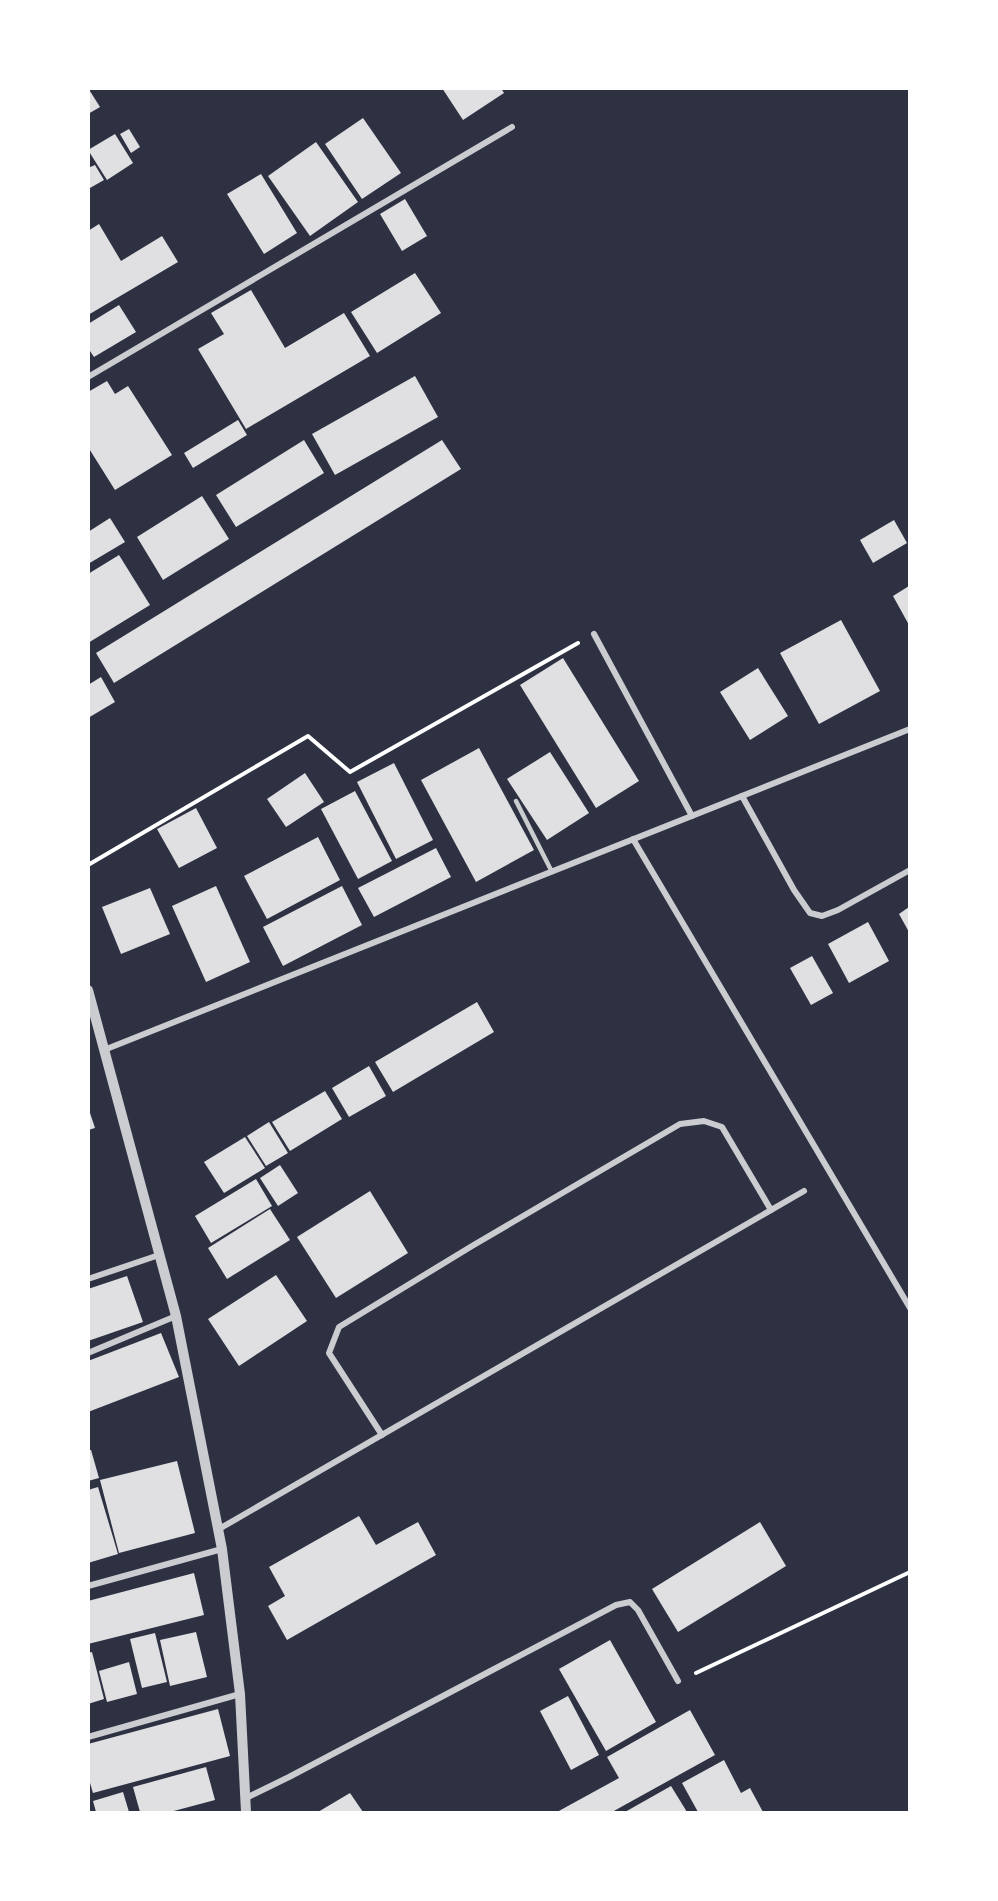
<svg xmlns="http://www.w3.org/2000/svg" width="998" height="1901" viewBox="0 0 998 1901" font-family="'Nunito Sans',sans-serif">
<style>
.building{fill:#e0e0e3}
.lines{fill:none;stroke-linecap:round;stroke-linejoin:round}
.path{stroke:#fff;stroke-width:4}
.service{stroke:#caccd0;stroke-width:4.5}
.minor{stroke:#caccd0;stroke-width:6}
.tertiary{stroke:#caccd0;stroke-width:10}
</style>
<rect width="100%" height="100%" fill="#2d3142"/>
<g class="building">
<path d="M88,88L100,107L88,114Z"/>
<path d="M442,88H501L504,93L463,120Z"/>
<path d="M363,118L401,173L362,199L325,144Z"/>
<path d="M129,129L140,147L131,153L120,134Z"/>
<path d="M115,134L133,163L107,180L88,150Z"/>
<path d="M316,142L358,202L310,236L268,176Z"/>
<path d="M95,165L104,180L90,188L88,168Z"/>
<path d="M261,174L297,233L264,254L227,194Z"/>
<path d="M405,199L427,236L402,251L380,214Z"/>
<path d="M99,224L121,261L162,236L178,262L88,315V231Z"/>
<path d="M415,273L441,313L377,353L351,312Z"/>
<path d="M251,290L285,348L344,313L370,356L246,429L198,349L224,334L211,313Z"/>
<path d="M119,305L136,332L94,357L88,348V324Z"/>
<path d="M415,376L438,417L335,475L312,434Z"/>
<path d="M107,381L115,394L128,386L172,455L115,490L88,447V392Z"/>
<path d="M238,420L247,435L193,468L184,453Z"/>
<path d="M304,440L324,473L236,527L216,495Z"/>
<path d="M442,440L461,469L114,683L96,653Z"/>
<path d="M202,496L229,539L163,580L137,537Z"/>
<path d="M110,518L125,542L88,564V532Z"/>
<path d="M894,520L907,543L873,563L860,540Z"/>
<path d="M119,555L150,605L88,643V574Z"/>
<path d="M909,586V625L893,596Z"/>
<path d="M841,620L880,691L819,724L780,653Z"/>
<path d="M563,658L639,781L596,808L520,685Z"/>
<path d="M758,668L788,716L750,740L720,692Z"/>
<path d="M101,677L115,702L88,718V685Z"/>
<path d="M479,748L534,850L476,882L421,780Z"/>
<path d="M550,752L589,813L547,840L507,779Z"/>
<path d="M394,763L433,840L396,859L357,782Z"/>
<path d="M305,773L324,802L286,827L267,799Z"/>
<path d="M355,791L392,861L358,879L321,809Z"/>
<path d="M196,808L217,848L179,868L157,829Z"/>
<path d="M318,837L340,880L267,919L244,876Z"/>
<path d="M436,848L451,877L374,917L358,888Z"/>
<path d="M216,886L250,962L206,982L172,906Z"/>
<path d="M342,886L362,925L283,966L263,927Z"/>
<path d="M150,888L170,934L121,954L102,907Z"/>
<path d="M909,907V932L899,914Z"/>
<path d="M868,922L889,961L849,983L828,944Z"/>
<path d="M812,956L833,993L811,1005L790,968Z"/>
<path d="M477,1002L494,1032L393,1092L375,1062Z"/>
<path d="M369,1066L386,1096L349,1117L332,1088Z"/>
<path d="M325,1091L342,1119L290,1151L272,1122Z"/>
<path d="M88,1107L95,1128L88,1130Z"/>
<path d="M269,1122L288,1153L266,1166L247,1136Z"/>
<path d="M245,1137L265,1168L224,1193L204,1162Z"/>
<path d="M280,1165L298,1193L278,1206L260,1178Z"/>
<path d="M256,1179L272,1206L211,1243L195,1216Z"/>
<path d="M370,1191L408,1253L336,1298L297,1237Z"/>
<path d="M270,1209L290,1240L227,1279L208,1248Z"/>
<path d="M276,1275L307,1321L239,1366L208,1319Z"/>
<path d="M127,1276L143,1322L88,1341V1289Z"/>
<path d="M161,1333L179,1377L88,1412V1361Z"/>
<path d="M88,1450H91L99,1478L88,1481Z"/>
<path d="M177,1461L195,1533L119,1553L100,1480Z"/>
<path d="M98,1487L118,1554L88,1563V1490Z"/>
<path d="M359,1516L376,1545L418,1522L436,1555L287,1640L268,1606L285,1596L269,1567Z"/>
<path d="M760,1522L786,1566L678,1632L652,1589Z"/>
<path d="M194,1573L204,1615L88,1644V1601Z"/>
<path d="M196,1632L207,1677L170,1686L160,1640Z"/>
<path d="M155,1633L167,1682L142,1688L130,1639Z"/>
<path d="M610,1640L656,1722L606,1751L559,1669Z"/>
<path d="M92,1652L104,1699L88,1704V1653Z"/>
<path d="M129,1662L137,1694L107,1702L99,1671Z"/>
<path d="M568,1696L599,1755L571,1770L540,1711Z"/>
<path d="M218,1709L230,1756L93,1793L88,1776V1744Z"/>
<path d="M690,1710L715,1755L612,1812H557L619,1778L607,1757Z"/>
<path d="M724,1760L741,1793L750,1788L763,1812H726L725,1811L698,1812L682,1783Z"/>
<path d="M206,1767L215,1800L170,1812H140L133,1787Z"/>
<path d="M671,1786L687,1812H625Z"/>
<path d="M123,1792L129,1812H96L93,1801Z"/>
<path d="M350,1793L363,1812H318Z"/>
</g>
<g class="lines">
<g class="path">
<path d="M88,865L308,736L350,772L578,643"/>
<path d="M696,1673L910,1572"/>
</g>
<path class="service" d="M516,801L552,872"/>
<g class="minor">
<path d="M88,377L512,127"/>
<path d="M594,634L692,816"/>
<path d="M742,796L794,890L810,913L822,916L838,910L910,870"/>
<path d="M633,839L910,1308"/>
<path d="M104,1050L910,729"/>
<path d="M88,1279L159,1255"/>
<path d="M88,1353L176,1316"/>
<path d="M382,1435L329,1353L339,1327L472,1246L680,1124L704,1121L722,1127L771,1210"/>
<path d="M219,1529L804,1191"/>
<path d="M88,1586L222,1549"/>
<path d="M88,1737L240,1694"/>
<path d="M246,1798L289,1777L616,1605L630,1602L638,1610L678,1681"/>
</g>
<path class="tertiary" d="M88,990L176,1316L222,1549L240,1694L246,1812"/>
</g>
<rect width="998" height="1901" fill="none" stroke="#ffffff" stroke-width="180"/>
</svg>
